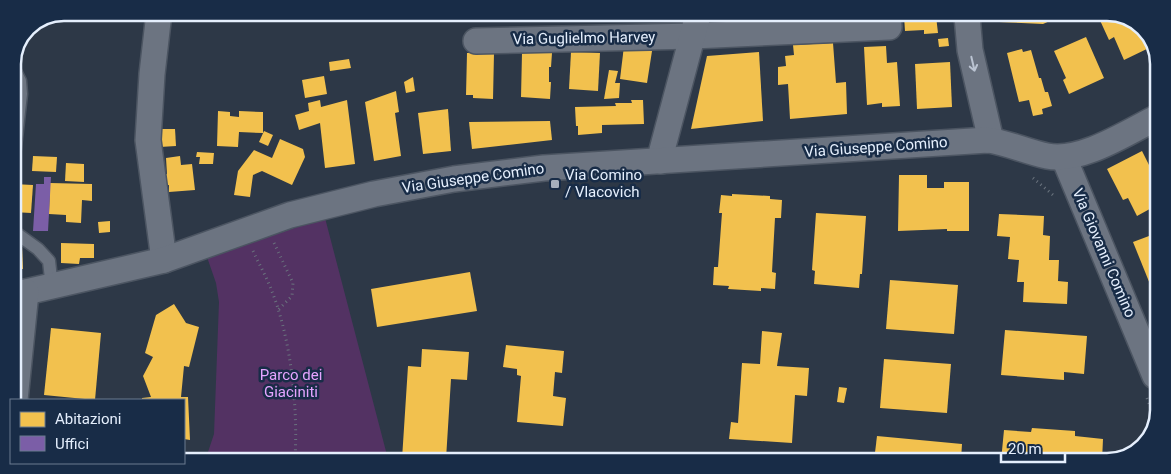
<svg xmlns="http://www.w3.org/2000/svg" width="1171" height="474" viewBox="0 0 1171 474" font-family="Roboto,sans-serif">
<style>
.green{fill:#533263}
.homes{fill:#f2c14e}
.offices{fill:#7b5ea7}
.lines{fill:none;stroke-linecap:round;stroke-linejoin:round}
.lane-casing{stroke:#4c5562;stroke-width:15}
.street-casing{stroke:#4c5562;stroke-width:28}
.path{stroke:#6a737e;stroke-width:3;stroke-dasharray:1 4;stroke-linecap:butt}
.lane{stroke:#6c7481;stroke-width:12}
.street{stroke:#6c7481;stroke-width:25}
.oneway{stroke:#bbc4d2}
.poi-dot{fill:#a5afbd;stroke:#182c47;stroke-width:2}
.labels{text-anchor:middle;dominant-baseline:central;stroke-width:5;stroke-linejoin:round;paint-order:stroke}
.street-label{font-size:15px;fill:#e5effd;stroke:#182c47}
.poi-label{font-size:15px;fill:#e5effd;stroke:#182c47;text-anchor:start}
.park-label{font-size:15px;fill:#e5a4ff;stroke:#182c47}
.rim{fill:none;stroke:#e5effd;stroke-width:2.5}
</style>
<rect width="100%" height="100%" fill="#2d3847"/>
<path class="green" d="M325,218L388,459L206,458L214,434L219,302L216,283L207,257Z"/>
<g class="homes">
<path d="M904,16H936L938,33L924,34V30L905,31Z"/>
<path d="M999,16H1061L1043,24L999,22Z"/>
<path d="M1098,16H1126L1146,32L1153,46L1124,60L1114,37L1109,40Z"/>
<path d="M1086,37L1104,78L1069,94L1063,80L1066,78L1054,51Z"/>
<path d="M948,38L949,46L939,47L938,39Z"/>
<path d="M833,43L836,83L846,82L847,114L790,119L788,84L778,85V67L786,66L785,56L794,55L793,45Z"/>
<path d="M624,46L652,51L647,83L620,79Z"/>
<path d="M886,46L887,63L897,62L900,106L882,107V103L867,105L864,47Z"/>
<path d="M1022,49L1023,52L1031,50L1039,78H1041L1045,92H1048L1052,106L1042,109L1043,114L1033,116L1029,100L1019,102L1007,53Z"/>
<path d="M571,52L600,53L598,91L569,89Z"/>
<path d="M759,52L763,121L691,129L707,56Z"/>
<path d="M467,53H494L493,99L473,98V95H466Z"/>
<path d="M522,53H552L551,67H549V82H551L550,99L521,97Z"/>
<path d="M349,59L351,68L330,71L329,62Z"/>
<path d="M950,62L952,107L917,109L915,64Z"/>
<path d="M609,70L618,71L615,83H620L619,98L604,99Z"/>
<path d="M324,76L327,94L305,98L302,80Z"/>
<path d="M413,77L415,91L406,93L404,82Z"/>
<path d="M396,91L399,112L395,113L401,156L374,161L365,102Z"/>
<path d="M320,100L321,107L347,100L355,164L325,168L320,123L299,130L295,115L309,111L308,103Z"/>
<path d="M631,100H643L644,124L602,125V133L578,135V126H576L575,107L616,106L615,103H632Z"/>
<path d="M448,109L451,151L423,154L418,113Z"/>
<path d="M218,111L230,112V116L239,117V111L263,112V133L239,132L238,147L217,146Z"/>
<path d="M550,121L552,140L472,149L469,122Z"/>
<path d="M159,129H175L176,146L160,147Z"/>
<path d="M264,131L273,135L268,146L259,142Z"/>
<path d="M280,139L303,149L305,157L292,185L262,171L253,175L250,197L234,195L238,171L254,150L272,158Z"/>
<path d="M1142,151L1157,181V205L1137,216L1128,198L1123,200L1107,169Z"/>
<path d="M197,152L214,153L213,164H199L200,157H196Z"/>
<path d="M33,156L57,157L56,172L32,171Z"/>
<path d="M180,156L181,165L192,164L195,190L169,192V185L163,186L162,175L167,174L166,158Z"/>
<path d="M66,163L84,164V182L65,181Z"/>
<path d="M899,175H927V188H944V182H969V231H947V229L898,231Z"/>
<path d="M50,183L92,184V201L82,200L81,223L66,222V215L49,214Z"/>
<path d="M13,184L33,185L31,213L13,212Z"/>
<path d="M732,194L770,196V199L782,200L781,218H775L772,272L776,273L775,289L761,288V291L728,289L729,286L713,285L714,267H718L722,213H719L721,195L732,196Z"/>
<path d="M816,213L866,216L862,274H860L859,288L814,284L815,271L812,270Z"/>
<path d="M999,214L1044,216L1043,235L1050,236L1049,260H1059L1058,281L1068,282L1067,304L1023,302L1024,282H1017L1019,260L1008,259L1010,237L997,236Z"/>
<path d="M110,221V232L99,233L98,222Z"/>
<path d="M1157,233L1156,299L1133,242Z"/>
<path d="M61,243L94,244V258H80L79,264L61,263Z"/>
<path d="M13,247H22L23,269L13,268Z"/>
<path d="M470,272L477,311L377,327L371,289Z"/>
<path d="M890,280L958,285L954,334L886,329Z"/>
<path d="M174,304L186,323L199,327L189,367L184,366L181,397H188L190,440L184,439V400H142V398L151,397L143,376L153,357L145,353L156,315Z"/>
<path d="M51,328L101,333L95,400L44,395Z"/>
<path d="M1005,330L1087,336L1084,374L1064,372V380L1001,375Z"/>
<path d="M762,331L782,333L777,366L809,368L807,396L795,395L792,443L729,439L731,422L738,423L742,363L760,364Z"/>
<path d="M506,345L564,351L562,373L555,372L553,396L566,398L563,426L517,422L521,376L517,375V369L503,367Z"/>
<path d="M422,349L469,352L467,380L451,379L446,459H402L408,366L421,367Z"/>
<path d="M884,359L951,364L947,413L880,408Z"/>
<path d="M839,387L847,388L844,403L837,402Z"/>
<path d="M1032,428L1075,431V436L1103,439L1102,461H1001L1004,430L1031,432Z"/>
<path d="M877,436L962,444L961,461H874Z"/>
</g>
<path class="offices" d="M44,177H51L48,231H33L36,184H44Z"/>
<g class="lines">
<g class="lane-casing">
<g id="lane">
<path d="M13,67L20,81L21,94L13,165"/>
<path d="M13,231L38,249L49,261L52,287"/>
</g>
</g>
<g class="street-casing">
<g id="street">
<path d="M159,13L152,74L148,140L164,260"/>
<path d="M967,16L970,50L989,132L988,140"/>
<path d="M476,41L693,36L889,27L888,15"/>
<path d="M1064,158L1155,376"/>
<path d="M661,161L662,150L698,15"/>
<path d="M13,295L164,260L290,215L374,194L454,179L544,168L988,140C1008,143 1027,152 1047,156C1081,163 1128,132 1158,117"/>
<path d="M15,400L26,292"/>
</g>
</g>
<g class="path">
<path d="M1033,178L1053,195"/>
<path d="M274,243L293,283L292,296L278,310"/>
<path d="M253,251C259,264 266,276 271,289C291,338 298,406 295,459"/>
<path d="M1147,398L1155,418"/>
</g>
<use href="#lane" class="lane"/>
<use href="#street" class="street"/>
</g>
<defs><path id="oneway-shaft" d="M-6 0H5M1.5-3L5.5 0L1.5 3" fill="none" stroke-width="1.6" stroke-linecap="round" stroke-linejoin="round" transform="scale(1.25)"/></defs>
<use class="oneway" href="#oneway-shaft" transform="translate(973 64) rotate(77)"/>
<rect class="poi-dot" x="550" y="179" width="10" height="10" rx="2.5"/>
<g class="labels">
<g class="street-label">
<text transform="translate(584 38) rotate(-1)">Via Guglielmo Harvey</text>
<text transform="translate(876 147) rotate(-4)">Via Giuseppe Comino</text>
<text transform="translate(473 178) rotate(-8)">Via Giuseppe Comino</text>
<text transform="translate(1104 253) rotate(67)">Via Giovanni Comino</text>
</g>
<g class="poi-label">
<text x="565" y="175">Via Comino<tspan x="565" dy="17">/ Vlacovich</tspan></text>
</g>
<g class="park-label">
<text x="291" y="375">Parco dei<tspan x="291" dy="17">Giaciniti</tspan></text>
</g>
</g>
<path d="M0 0H1171V474H0ZM64 21H1107A43 43 0 0 1 1150 64V410A43 43 0 0 1 1107 453H64A43 43 0 0 1 21 410V64A43 43 0 0 1 64 21Z" fill="#182c47" fill-rule="evenodd"/>
<path class="rim" d="M64 21H1107A43 43 0 0 1 1150 64V410A43 43 0 0 1 1107 453H64A43 43 0 0 1 21 410V64A43 43 0 0 1 64 21Z"/>
<rect x="10" y="399" width="175" height="65" fill="#182c47" stroke="#6a7a90"/>
<rect x="20" y="412" width="25" height="15" fill="#f2c14e" stroke="#6a7a90"/>
<text x="55" y="424" font-size="15" fill="#e5effd">Abitazioni</text>
<rect x="20" y="436" width="25" height="15" fill="#7b5ea7" stroke="#6a7a90"/>
<text x="55" y="449" font-size="15" fill="#e5effd">Uffici</text>
<path d="M1001 454v8h64v-8" fill="none" stroke="#e5effd" stroke-width="2.5"/>
<text x="1008" y="454" font-size="15" fill="#e5effd" stroke="#182c47" stroke-width="4" paint-order="stroke">20 m</text>
</svg>
